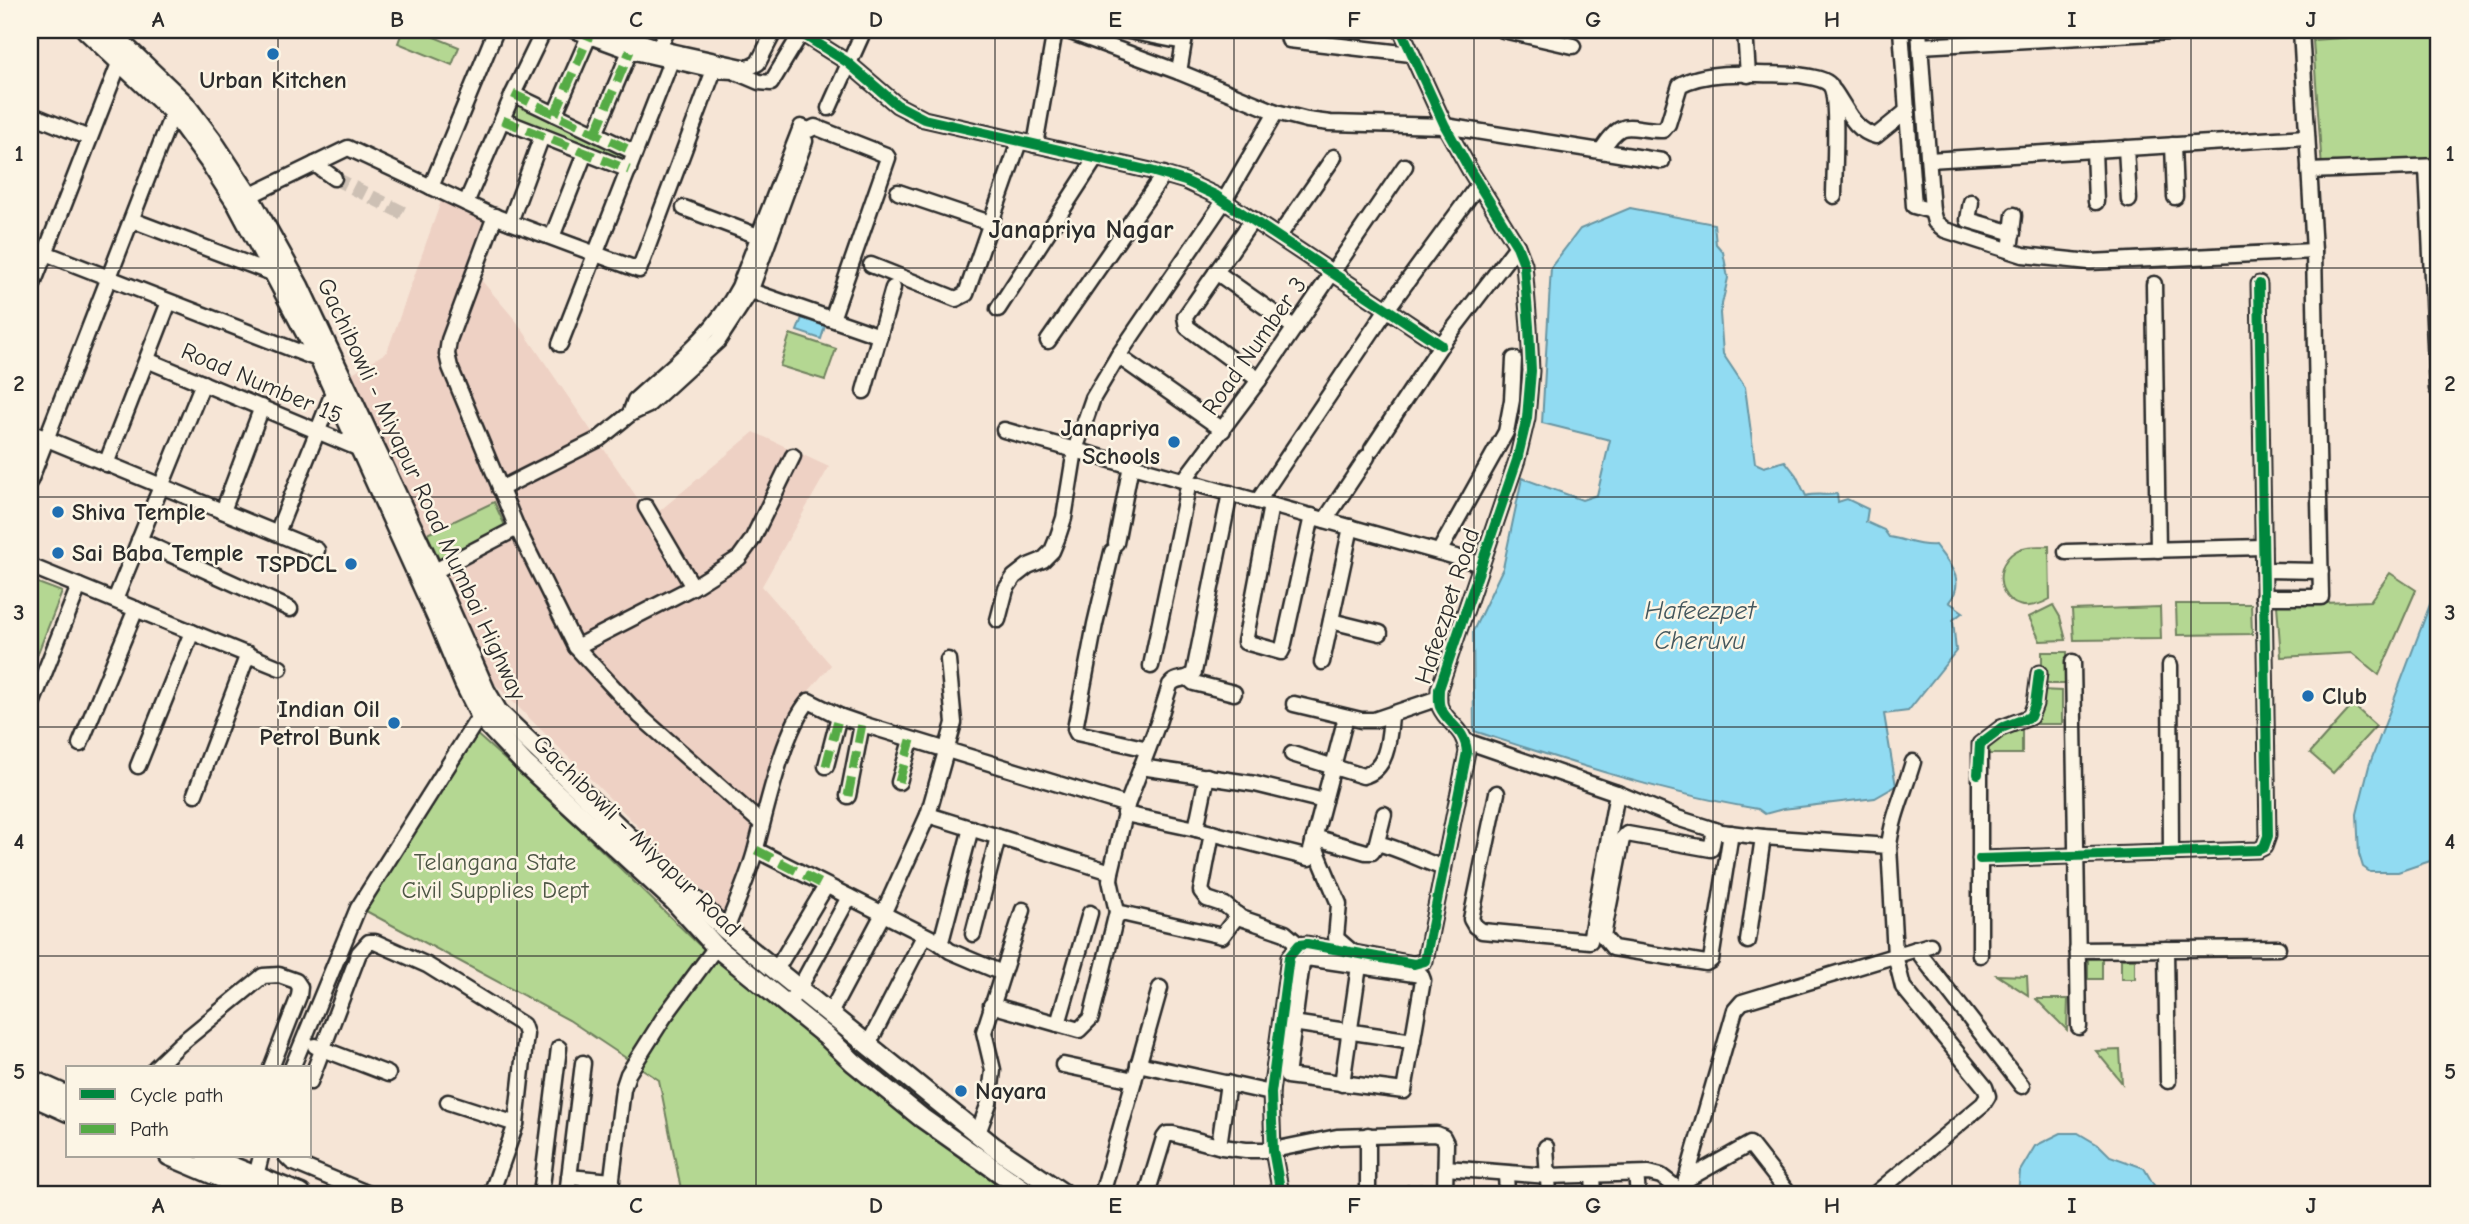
<svg xmlns="http://www.w3.org/2000/svg" width="2469" height="1224" viewBox="0 0 2469 1224" font-family="'Comic Neue',sans-serif">
<style>
.built{fill:#eed1c4}
.green{fill:#b4d792;stroke:#70815e;stroke-width:2}
.water{fill:#91dbf2;stroke:#6895a2;stroke-width:2}
.lines{fill:none;stroke-linecap:round;stroke-linejoin:round}
.minor-tunnel{stroke:#cdc0b4;stroke-width:14;stroke-dasharray:14 7;stroke-linecap:butt}
.minor-casing{stroke:#2b2b2b;stroke-width:19}
.major-casing{stroke:#2b2b2b;stroke-width:23}
.minor{stroke:#fcf5e5;stroke-width:14}
.major{stroke:#fcf5e5;stroke-width:18}
.quiet{stroke:#54ab44;stroke-width:9;stroke-dasharray:18 9;stroke-linecap:butt}
.cycleway-casing{stroke:#fcf5e5;stroke-width:15}
.cycleway{stroke:#00873e;stroke-width:10}
.grid{fill:none;stroke:#2b2b2b;stroke-width:2;stroke-opacity:0.55}
.poi-dot{fill:#1f6fb2;stroke:#fcf5e5;stroke-width:2.5}
.labels{text-anchor:middle;dominant-baseline:central;stroke-width:5;stroke-linejoin:round;paint-order:stroke}
.poi-label{font-size:24px;font-weight:bold;fill:#2b2b2b;stroke:#fcf5e5;text-anchor:start}
.street-label{font-size:24px;fill:#2b2b2b;stroke:#fcf5e5}
.park-label{font-size:24px;fill:#4d5645;stroke:#fcf5e5}
.neighbourhood-label{font-size:26px;font-weight:bold;fill:#2b2b2b;stroke:#fcf5e5}
.water-label{font-size:26px;font-style:italic;fill:#44575d;stroke:#fcf5e5}
.neatline{fill:none;stroke:#2b2b2b;stroke-width:2.5}
.grid-label{font-size:23px;text-anchor:middle;font-weight:bold;fill:#2b2b2b}
</style>
<rect width="100%" height="100%" fill="#f6e5d6"/>
<filter id="ink" filterUnits="userSpaceOnUse"><feTurbulence type="fractalNoise" baseFrequency=".0143" numOctaves="2"/><feDisplacementMap in="SourceGraphic" scale="14" xChannelSelector="R" yChannelSelector="G"/><feConvolveMatrix kernelMatrix="1 2 1 2 8 2 1 2 1" color-interpolation-filters="sRGB"/></filter>
<g filter="url(#ink)">
<path class="built" d="M444,193L491,215L470,267L517,322L651,518L754,432L829,467L762,586L831,665L797,705L730,918L489,678L349,375L387,352Z"/>
<g class="green">
<path d="M403,30H417L459,47L452,65L398,43Z"/>
<path d="M2439,31V161L2322,169L2313,40Z"/>
<path d="M513,94L634,152L629,170L502,120Z"/>
<path d="M790,334L836,349L825,380L780,366Z"/>
<path d="M494,502L507,530L440,561L427,534Z"/>
<path d="M2049,546L2050,599C2003,626 1985,569 2016,551C2025,545 2038,547 2049,546Z"/>
<path d="M2390,573L2416,590L2379,675L2352,653L2281,657L2277,605L2370,601Z"/>
<path d="M30,580L62,592L30,673Z"/>
<path d="M2176,604H2251L2252,634L2177,635Z"/>
<path d="M2053,605L2060,617L2066,640L2040,641L2029,617Z"/>
<path d="M2160,607L2161,639L2074,640L2072,610Z"/>
<rect x="2042" y="652" width="25" height="32"/>
<path d="M2040,690L2062,691V724H2029Z"/>
<path d="M2353,705L2376,726L2333,773L2310,753Z"/>
<path d="M2022,729V754H1987L1984,750L1999,735Z"/>
<path d="M474,732L549,799L698,944L996,1183L992,1194H682L659,1080L569,1020L366,911Z"/>
<rect x="2088" y="959" width="14" height="20"/>
<rect x="2121" y="959" width="14" height="20"/>
<path d="M1997,975L2027,976L2028,995Z"/>
<path d="M2036,999H2068L2067,1030Z"/>
<path d="M2120,1050L2122,1083L2096,1051Z"/>
</g>
<g class="water">
<path d="M1630,208L1714,224L1716,244L1723,252L1728,278L1720,313L1723,354L1745,387L1755,463L1764,467L1785,461L1796,475L1806,496C1816,493 1826,496 1837,494L1838,502L1847,499L1868,509L1866,522L1884,530L1889,537C1903,539 1921,547 1935,545C1949,564 1967,580 1949,602L1963,612L1953,620L1956,651L1908,711L1884,714L1896,786L1875,798L1783,809L1765,814L1758,809C1661,793 1567,761 1474,731L1473,631L1503,568L1522,478L1582,500L1597,495L1610,440L1542,423L1551,267L1580,229Z"/>
<path d="M802,318L825,326L821,339L797,331Z"/>
<path d="M2439,532V858L2398,872H2370L2363,867L2359,854L2357,814L2369,766L2435,591L2436,540Z"/>
<path d="M2061,1133H2078L2100,1146L2110,1156L2144,1168L2159,1194H2018L2020,1171L2035,1146Z"/>
</g>
<g class="lines">
<path class="minor-tunnel" d="M334,178L403,213"/>
<g class="minor-casing">
<g id="minor">
<path d="M573,30L630,51L714,70L733,71L759,82L771,83L803,30"/>
<path d="M605,30L670,51L748,68L758,63L775,30"/>
<path d="M1065,30L1179,72L1276,112L1307,120L1330,123L1445,126L1662,161"/>
<path d="M1124,30L1184,42"/>
<path d="M1287,30L1289,40L1411,54"/>
<path d="M1503,30L1573,46"/>
<path d="M1745,30L1748,75"/>
<path d="M1901,30L1914,206L1932,211"/>
<path d="M1919,30L1932,211L1935,222L1945,230L2023,255L2090,262L2314,251"/>
<path d="M801,33L847,62L897,105L924,119L1151,171L1185,181L1215,195L1441,345"/>
<path d="M1920,46L2207,30"/>
<path d="M658,48L668,30"/>
<path d="M1179,72L1186,30"/>
<path d="M1834,91C1847,109 1853,130 1876,136L1908,110"/>
<path d="M513,94L634,152"/>
<path d="M829,108L864,30"/>
<path d="M30,114L89,138"/>
<path d="M555,114L589,36"/>
<path d="M502,120L629,170"/>
<path d="M596,132L630,51"/>
<path d="M1035,145L1055,30"/>
<path d="M2173,145L2175,197"/>
<path d="M2126,148L2129,200"/>
<path d="M2094,150L2096,202"/>
<path d="M1601,151C1624,114 1629,131 1663,130L1668,124L1680,85C1710,68 1764,75 1799,75C1809,77 1824,78 1830,85C1839,96 1834,178 1834,196"/>
<path d="M1929,160L2307,137"/>
<path d="M315,164L334,178"/>
<path d="M2427,167L2437,389"/>
<path d="M2309,171L2439,166"/>
<path d="M431,187L496,30"/>
<path d="M898,192L990,223"/>
<path d="M249,196L348,148L491,215L639,270L714,70"/>
<path d="M1971,202L1968,220L2013,233"/>
<path d="M466,203L513,94L544,30"/>
<path d="M684,208L758,236"/>
<path d="M495,216L449,340L447,354L450,367L517,528L576,647L640,716L761,823"/>
<path d="M1253,219L1185,317L1187,327L1259,380"/>
<path d="M132,220L277,275"/>
<path d="M510,222L542,136"/>
<path d="M1279,236L1334,157"/>
<path d="M552,237L585,153"/>
<path d="M2011,242L2014,215"/>
<path d="M45,253L320,360"/>
<path d="M871,265L956,299L966,294L1019,142"/>
<path d="M1216,272L1295,328"/>
<path d="M2154,284L2158,550"/>
<path d="M742,288L880,336"/>
<path d="M30,292L120,61"/>
<path d="M998,309L1096,158"/>
<path d="M1048,341L1164,174"/>
<path d="M560,344L671,61"/>
<path d="M1118,356L1223,430"/>
<path d="M147,360L360,449"/>
<path d="M864,391L893,288"/>
<path d="M630,414L635,400C674,364 714,335 739,287L801,127L809,130L815,127L886,155L888,158L832,319"/>
<path d="M1004,430L1481,564"/>
<path d="M30,432L317,550"/>
<path d="M1372,449L1441,345L1517,246"/>
<path d="M106,464L169,302"/>
<path d="M1184,480L1259,380L1405,166"/>
<path d="M30,481L173,112"/>
<path d="M500,489L599,439L630,414L647,406L718,341L750,292L805,141"/>
<path d="M1258,501L1387,309L1478,185"/>
<path d="M1271,505L1245,642L1281,652L1283,648L1312,516"/>
<path d="M646,507L693,587"/>
<path d="M223,511L262,407"/>
<path d="M1325,520L1367,457"/>
<path d="M277,533L334,390"/>
<path d="M139,540L290,609"/>
<path d="M1116,543L1131,465"/>
<path d="M1112,552L1095,624L1075,729L1077,733L1148,749"/>
<path d="M1439,552L1506,432L1512,400L1514,359"/>
<path d="M2066,552L2263,547"/>
<path d="M30,566L280,668"/>
<path d="M2263,570L2321,571"/>
<path d="M433,572L517,528"/>
<path d="M2263,597H2321L2314,251L2301,30"/>
<path d="M115,600L203,383"/>
<path d="M998,620L1006,589L1014,577L1028,566L1043,560L1052,551L1057,539L1064,518L1075,450L1093,398L1118,356L1224,201L1276,112"/>
<path d="M1331,621L1380,633"/>
<path d="M576,647L693,587L739,558L752,540L793,456"/>
<path d="M1322,662L1351,527"/>
<path d="M2073,662L2079,1027"/>
<path d="M2170,665L2171,853"/>
<path d="M1151,666L1189,482"/>
<path d="M1188,678L1194,683L1234,693"/>
<path d="M1294,704L1361,720H1374L1439,698"/>
<path d="M30,709L79,586"/>
<path d="M1466,741L1617,793L1677,818L1721,832L1763,837L1748,941"/>
<path d="M80,744L136,609"/>
<path d="M1292,754L1363,776C1388,770 1389,738 1391,716"/>
<path d="M138,766L192,632"/>
<path d="M826,766L839,716"/>
<path d="M1141,767L1255,784L1324,801"/>
<path d="M899,782L911,740"/>
<path d="M1497,793L1471,919L1475,926L1482,931L1590,941L1617,793"/>
<path d="M195,794L248,654"/>
<path d="M848,796L862,724"/>
<path d="M1125,814L1196,829L1309,858L1346,717"/>
<path d="M928,815L1111,872"/>
<path d="M1196,829L1207,776"/>
<path d="M1715,830L1711,849L1627,834L1622,839L1603,936L1613,948L1706,963L1711,960L1731,833"/>
<path d="M1212,833L1201,891L1207,899L1225,905L1241,918L1285,933L1299,945"/>
<path d="M1314,837L1366,852H1372L1376,846L1384,814"/>
<path d="M1763,837L1889,846L1895,955L1903,987L1985,1087L1988,1096L1983,1104L1875,1194"/>
<path d="M1313,842L1339,904L1336,938L1351,951"/>
<path d="M1377,843C1401,849 1420,860 1444,868"/>
<path d="M1889,846C1892,817 1905,790 1913,762"/>
<path d="M756,850L937,941L942,938L971,828"/>
<path d="M1980,859L2258,850L2264,847L2268,836L2259,284"/>
<path d="M1117,912L1222,936L1238,915"/>
<path d="M726,930C736,903 749,876 756,848C766,811 784,728 809,701L839,716L862,724L1127,805"/>
<path d="M973,934L998,837"/>
<path d="M937,941L950,951L1002,973"/>
<path d="M1916,949L2022,1086"/>
<path d="M2166,949L2168,1081"/>
<path d="M2077,950L2278,948"/>
<path d="M1980,955V744L2001,728L2030,717L2035,704L2039,673"/>
<path d="M1307,958L1421,975L1423,980L1404,1091L1287,1076L1302,963Z"/>
<path d="M776,970L826,886"/>
<path d="M787,1005L799,989L849,897"/>
<path d="M991,1005L1079,1030L1091,1018L1117,912L1110,880L1111,872L1127,805L1158,723L1170,685C1176,676 1188,682 1194,672L1230,493"/>
<path d="M828,1013L834,1006L883,914L928,815L954,723L948,660"/>
<path d="M1286,1022L1413,1041"/>
<path d="M1058,1024L1090,913"/>
<path d="M868,1045L924,936"/>
<path d="M315,1046L388,1074"/>
<path d="M1138,1064L1271,1093"/>
<path d="M1063,1065L1134,1080"/>
<path d="M155,1068L179,1045L263,976L279,975L296,981L300,987L299,996L271,1068"/>
<path d="M292,1068L358,908L480,715"/>
<path d="M310,1082L359,953L369,942H375L427,965L523,1025L526,1034L516,1124L491,1194"/>
<path d="M1342,1084L1359,966"/>
<path d="M448,1102L516,1124"/>
<path d="M978,1133L989,1103L993,1070L984,1032L1023,910"/>
<path d="M1219,1146L1228,1083"/>
<path d="M1546,1147L1549,1194"/>
<path d="M286,1156L292,1162L369,1194"/>
<path d="M1446,1168L1548,1176L1649,1173L1661,1176L1683,1193"/>
<path d="M1506,1174L1507,1194"/>
<path d="M1636,1174L1638,1194"/>
<path d="M1593,1175L1594,1194"/>
<path d="M569,1177L612,1181"/>
<path d="M1686,1180L1750,1144L1789,1194"/>
<path d="M254,1184L261,1156"/>
<path d="M541,1194L559,1048"/>
<path d="M567,1194L583,1063"/>
<path d="M610,1194L623,1089L628,1074L664,1017L716,947"/>
<path d="M1102,1194L1160,988"/>
<path d="M1147,1194L1164,1138L1167,1134H1173L1222,1147L1246,1150H1273L1337,1137L1436,1134L1443,1137L1446,1143L1445,1194"/>
<path d="M1281,1194L1273,1150L1271,1093L1289,957L1299,945L1307,944L1414,964L1425,961L1467,752C1465,728 1448,725 1440,707C1438,702 1439,694 1439,689L1517,460L1527,418L1531,371L1529,327L1524,264L1517,246L1471,172L1445,126L1401,30"/>
<path d="M1368,1194V1135"/>
<path d="M1408,1194L1445,1192"/>
<path d="M1684,1194L1686,1180L1735,1010L1742,1002L1930,945"/>
</g>
</g>
<g class="major-casing">
<g id="major">
<path d="M86,30L173,112L209,161L237,204L320,360L437,618L464,683L480,715L489,726L524,763L675,902L716,947L826,1036L853,1062L922,1118L1030,1194"/>
<path d="M108,30L184,103L212,140L249,196L299,286L433,572L485,690L498,712L726,930L993,1146L1064,1194"/>
<path d="M30,1079L68,1096"/>
<path d="M30,1095L68,1112"/>
<path d="M169,1156L259,1194"/>
<path d="M206,1156L301,1194"/>
</g>
</g>
<use href="#minor" class="minor"/>
<use href="#major" class="major"/>
<g class="quiet">
<path d="M513,94L634,152"/>
<path d="M555,114L589,36"/>
<path d="M502,120L629,170"/>
<path d="M596,132L630,51"/>
<path d="M826,766L839,716"/>
<path d="M899,782L911,740"/>
<path d="M848,796L862,724"/>
<path d="M756,850L826,886"/>
</g>
<g class="cycleway-casing">
<g id="cycleway">
<path d="M803,30L801,33L847,62L897,105L924,119L1151,171L1185,181L1215,195L1441,345"/>
<path d="M1978,774L1980,744L2001,728L2030,717L2035,704L2039,673"/>
<path d="M1980,859L2258,850L2264,847L2268,836L2259,284"/>
<path d="M1281,1194L1273,1150L1271,1093L1289,957L1299,945L1307,944L1414,964L1425,961L1467,752C1465,728 1448,725 1440,707C1438,702 1439,694 1439,689L1517,460L1527,418L1531,371L1529,327L1524,264L1517,246L1471,172L1445,126L1401,30"/>
</g>
</g>
<use href="#cycleway" class="cycleway"/>
</g>
</g>
<path class="grid" d="M278,30V1068M517,30V1194M756,30V1194M995,30V1194M1234,30V1194M1474,30V1194M1713,30V1194M1952,30V1194M2191,30V1194M30,268H2439M30,497H2439M30,727H2439M30,956H2439M278,1156V1194"/>
<g class="poi-dot">
<circle cx="273" cy="54" r="7"/>
<circle cx="1174" cy="442" r="7"/>
<circle cx="58" cy="512" r="7"/>
<circle cx="58" cy="553" r="7"/>
<circle cx="351" cy="564" r="7"/>
<circle cx="2308" cy="696" r="7"/>
<circle cx="394" cy="723" r="7"/>
<circle cx="961" cy="1091" r="7"/>
</g>
<g class="labels">
<g class="poi-label">
<text x="273" y="80" text-anchor="middle">Urban Kitchen</text>
<text x="1160" y="428" text-anchor="end">Janapriya<tspan x="1160" dy="28">Schools</tspan></text>
<text x="72" y="512">Shiva Temple</text>
<text x="72" y="553">Sai Baba Temple</text>
<text x="337" y="564" text-anchor="end">TSPDCL</text>
<text x="2322" y="696">Club</text>
<text x="380" y="709" text-anchor="end">Indian Oil<tspan x="380" dy="28">Petrol Bunk</tspan></text>
<text x="975" y="1091">Nayara</text>
</g>
<g class="street-label">
<text transform="translate(1254 346) rotate(-55)">Road Number 3</text>
<text transform="translate(262 383) rotate(23)">Road Number 15</text>
<text transform="translate(422 489) rotate(65)">Gachibowli - Miyapur Road Mumbai Highway</text>
<text transform="translate(1447 606) rotate(-72)">Hafeezpet Road</text>
<text transform="translate(637 836) rotate(44)">Gachibowli - Miyapur Road</text>
</g>
<g class="park-label">
<text x="495" y="862">Telangana State<tspan x="495" dy="28">Civil Supplies Dept</tspan></text>
</g>
<g class="neighbourhood-label">
<text x="1081" y="230">Janapriya Nagar</text>
</g>
<g class="water-label">
<text x="1700" y="611">Hafeezpet<tspan x="1700" dy="30">Cheruvu</tspan></text>
</g>
</g>
<rect width="2469" height="1224" fill="none" stroke="#fcf5e5" stroke-width="77"/>
<rect x="66" y="1066" width="245" height="91" fill="#fcf5e5" stroke="#a8a49b" stroke-width="2"/>
<rect x="80" y="1089" width="35" height="10" fill="#00873e" stroke="#a8a49b" stroke-width="2"/>
<text x="130" y="1102" font-size="21" fill="#2b2b2b">Cycle path</text>
<rect x="80" y="1124" width="35" height="10" fill="#54ab44" stroke="#a8a49b" stroke-width="2"/>
<text x="130" y="1136" font-size="21" fill="#2b2b2b">Path</text>
<rect x="38" y="38" width="2392" height="1148" class="neatline"/>
<g class="grid-label">
<text x="158" y="27">A</text>
<text x="397" y="27">B</text>
<text x="636" y="27">C</text>
<text x="876" y="27">D</text>
<text x="1115" y="27">E</text>
<text x="1354" y="27">F</text>
<text x="1593" y="27">G</text>
<text x="1832" y="27">H</text>
<text x="2072" y="27">I</text>
<text x="2311" y="27">J</text>
<text x="19" y="161">1</text>
<text x="2450" y="161">1</text>
<text x="19" y="391">2</text>
<text x="2450" y="391">2</text>
<text x="19" y="620">3</text>
<text x="2450" y="620">3</text>
<text x="19" y="849">4</text>
<text x="2450" y="849">4</text>
<text x="19" y="1079">5</text>
<text x="2450" y="1079">5</text>
<text x="158" y="1213">A</text>
<text x="397" y="1213">B</text>
<text x="636" y="1213">C</text>
<text x="876" y="1213">D</text>
<text x="1115" y="1213">E</text>
<text x="1354" y="1213">F</text>
<text x="1593" y="1213">G</text>
<text x="1832" y="1213">H</text>
<text x="2072" y="1213">I</text>
<text x="2311" y="1213">J</text>
</g>
</svg>
